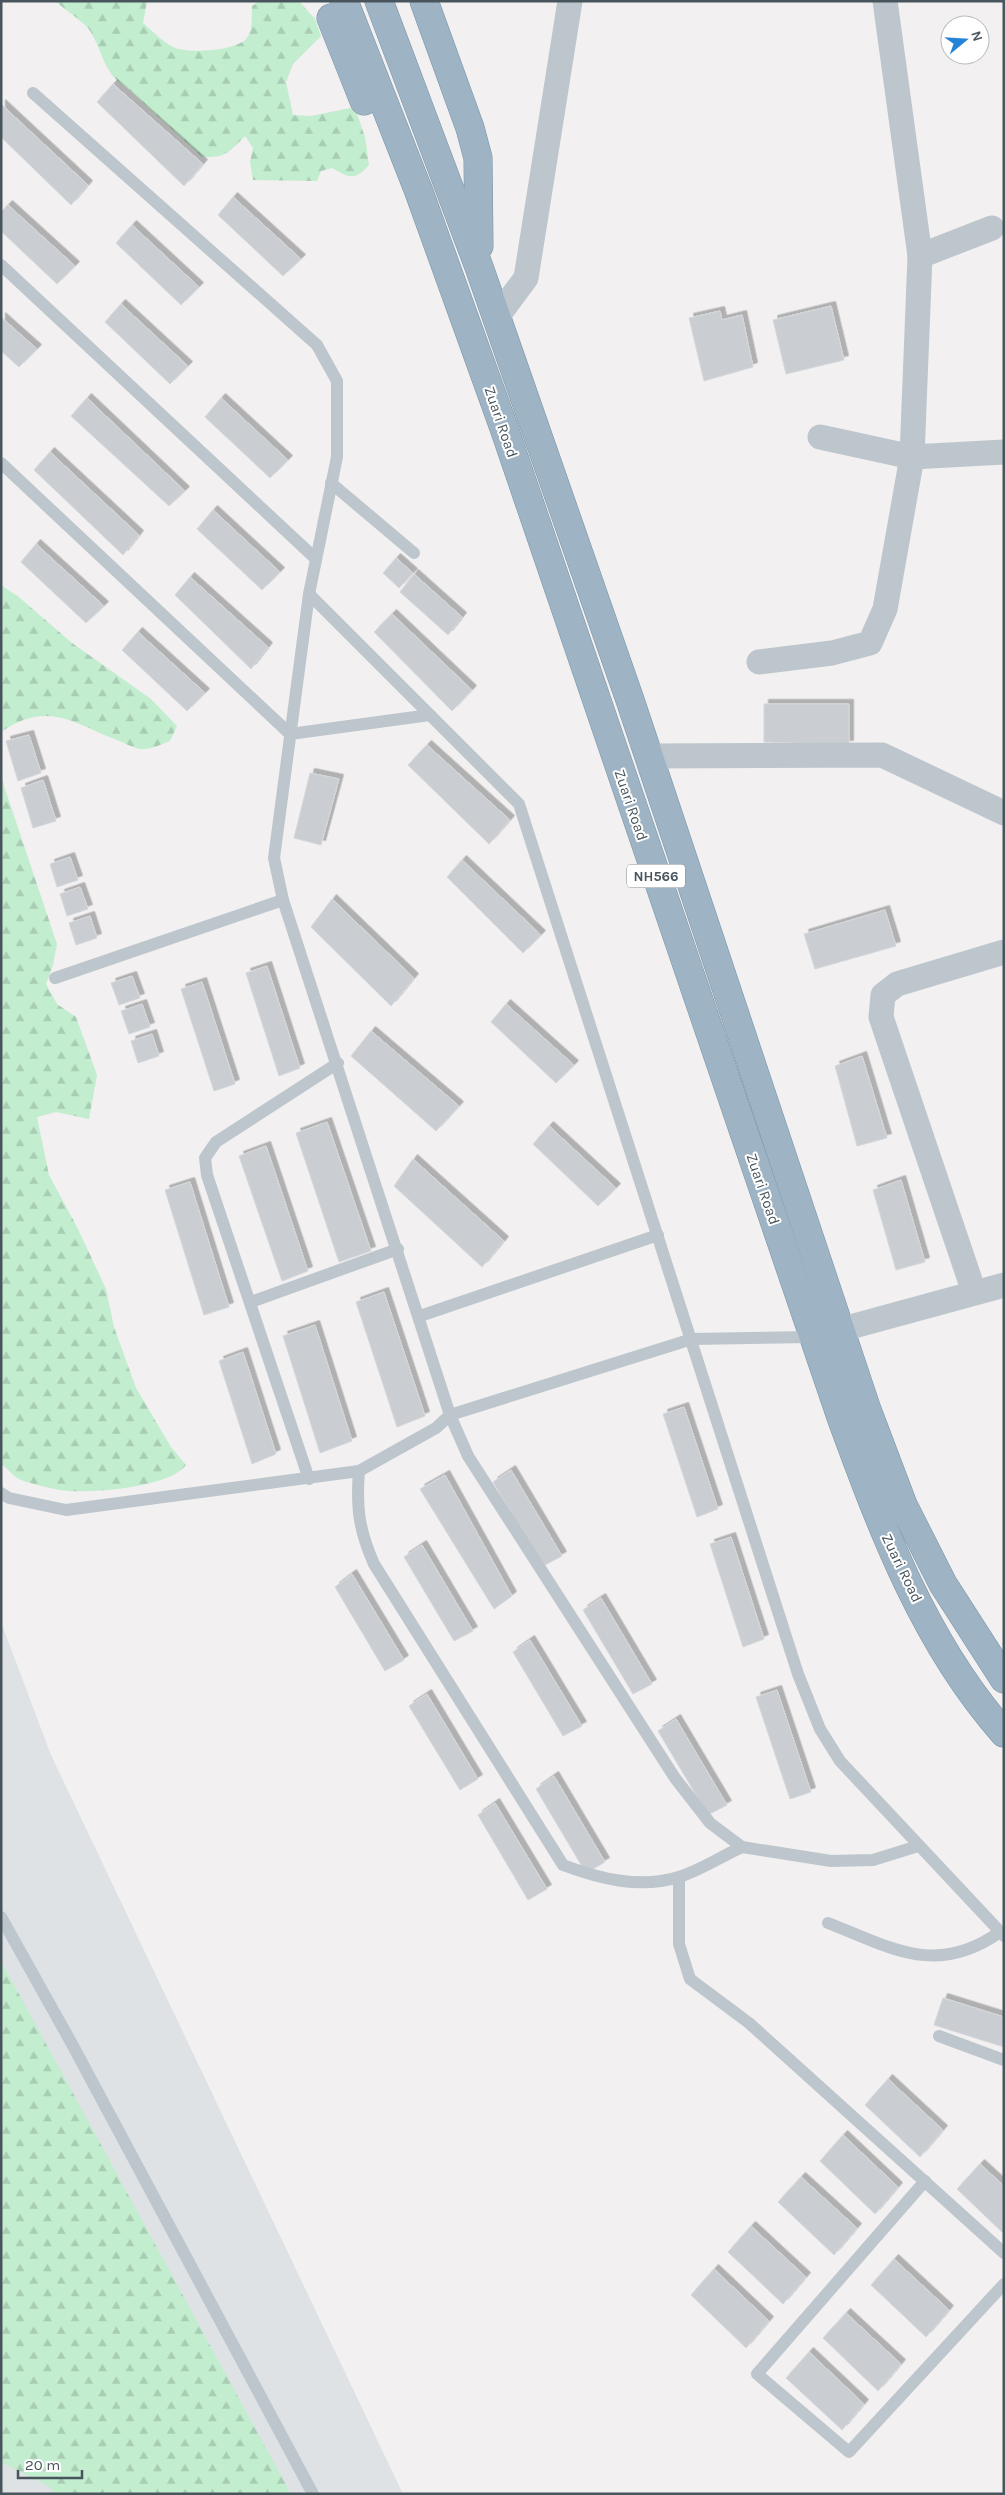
<svg xmlns="http://www.w3.org/2000/svg" width="1005" height="2495" viewBox="0 0 1005 2495" font-family="Karla,sans-serif">
<style>
.airport{fill:#dfe2e4}
.forest{fill:url(#forest-firs)}
.building{fill:#caced2;stroke:#d4d7db;filter:url(#shadow)}
.lines{fill:none;stroke-linecap:round;stroke-linejoin:round}
.trunk-casing{stroke:#7692a7;stroke-width:29}
.service{stroke:#bdc6cc;stroke-width:12}
.minor{stroke:#bdc6cc;stroke-width:25}
.trunk{stroke:#9eb4c4;stroke-width:28}
.labels{text-anchor:middle;dominant-baseline:central;stroke-width:4;stroke-linejoin:round;paint-order:stroke}
.shield{fill:#fff;stroke:#80888d;stroke-width:1}
.shield-label{font-size:14px;font-weight:bold;fill:#49555c}
.street-label{font-size:15px;fill:#49555c;stroke:#fff}
</style>
<defs>
<pattern id="forest-firs" width="22" height="20" patternUnits="userSpaceOnUse" patternTransform="scale(1.25)"><rect width="22" height="20" fill="#c2edcf"/><path d="M5 1l3.5 6h-7zM16 11l3.5 6h-7z" fill="#a8cdb4"/></pattern>
<filter id="shadow"><feDropShadow dx="4.5" dy="-4.5" stdDeviation="0" flood-color="#0004"/></filter>
</defs>
<rect width="100%" height="100%" fill="#f2f0f0"/>
<path class="airport" d="M1,1622L51,1755L403,2494H1Z"/>
<g class="forest">
<path d="M55,1H147L143,23C152,31 162,41 173,47C188,54 232,51 245,40C254,32 251,17 252,6L259,1H299L315,19L321,36L293,64L286,82L293,115L311,116L350,108L356,111L365,137L369,165C354,182 349,177 332,168L321,171L317,181L253,180L250,162L253,148L245,136C229,152 226,158 202,157L125,86C102,73 103,48 88,28C84,23 61,6 55,1Z"/>
<path d="M1,585L20,598L72,643L151,699L177,726L170,741C162,744 152,749 144,749C138,750 128,745 122,742C75,725 50,699 1,732Z"/>
<path d="M1,777L57,944L53,965L46,984L57,1004L76,1017L97,1075L89,1119L56,1112L37,1117L49,1175L77,1227L106,1289L114,1327L136,1388L171,1447L186,1465C170,1487 95,1493 68,1491C57,1490 30,1484 19,1479C13,1476 7,1468 1,1464Z"/>
<path d="M1,1961L291,2494H54L50,2487L1,2462Z"/>
</g>
<g class="building">
<path d="M113,84L203,164L184,186L97,102Z"/>
<path d="M1,104L88,185L71,205L1,137Z"/>
<path d="M233,197L301,259L283,276L218,215Z"/>
<path d="M8,205L75,266L57,284L1,231V212Z"/>
<path d="M132,225L199,287L181,305L116,243Z"/>
<path d="M121,304L188,366L170,384L105,322Z"/>
<path d="M831,306L844,360L786,374L773,320Z"/>
<path d="M720,311L722,320L742,315L753,367L704,381L689,318Z"/>
<path d="M1,317L37,349L19,367L1,351Z"/>
<path d="M87,398L185,491L169,506L71,416Z"/>
<path d="M221,398L288,460L270,478L205,417Z"/>
<path d="M50,452L139,535L123,555L34,470Z"/>
<path d="M213,510L280,572L262,590L197,529Z"/>
<path d="M36,544L104,606L86,623L21,562Z"/>
<path d="M396,558L413,573L399,588L383,573Z"/>
<path d="M414,574L462,617L448,635L400,592Z"/>
<path d="M190,577L268,647L251,669L175,595Z"/>
<path d="M392,614L472,690L452,711L374,632Z"/>
<path d="M138,632L205,693L187,711L122,650Z"/>
<path d="M764,704H849V745L764,742Z"/>
<path d="M29,735L41,773L18,781L6,741Z"/>
<path d="M427,745L510,820L489,844L408,765Z"/>
<path d="M310,773L339,779L321,845L294,838Z"/>
<path d="M43,780L56,821L33,828L21,788Z"/>
<path d="M70,857L78,880L57,887L50,864Z"/>
<path d="M462,860L541,935L523,953L447,877Z"/>
<path d="M80,887L88,909L67,916L60,894Z"/>
<path d="M332,899L414,978L391,1006L311,927Z"/>
<path d="M885,910L896,946L815,969L804,934Z"/>
<path d="M90,916L97,938L76,945L69,923Z"/>
<path d="M267,966L300,1068L279,1076L246,973Z"/>
<path d="M132,976L140,998L119,1005L111,983Z"/>
<path d="M202,982L235,1084L214,1091L181,989Z"/>
<path d="M142,1004L150,1027L129,1034L121,1011Z"/>
<path d="M506,1004L574,1065L556,1083L491,1022Z"/>
<path d="M371,1031L459,1106L436,1131L351,1056Z"/>
<path d="M152,1034L159,1056L138,1063L131,1041Z"/>
<path d="M862,1056L887,1138L857,1146L835,1066Z"/>
<path d="M327,1122L371,1251L339,1262L296,1133Z"/>
<path d="M549,1126L616,1188L598,1206L533,1144Z"/>
<path d="M266,1146L308,1271L282,1281L239,1156Z"/>
<path d="M413,1159L504,1241L482,1267L394,1186Z"/>
<path d="M901,1180L925,1262L896,1270L873,1190Z"/>
<path d="M190,1182L229,1307L204,1315L165,1190Z"/>
<path d="M384,1292L425,1416L397,1427L356,1302Z"/>
<path d="M315,1325L352,1441L320,1453L283,1336Z"/>
<path d="M243,1352L276,1454L252,1464L219,1361Z"/>
<path d="M684,1407L718,1509L697,1517L663,1414Z"/>
<path d="M511,1470L562,1556L543,1566L493,1482Z"/>
<path d="M445,1475L512,1596L494,1609L420,1489Z"/>
<path d="M731,1537L764,1639L743,1647L710,1544Z"/>
<path d="M422,1545L473,1631L454,1641L404,1557Z"/>
<path d="M352,1574L404,1660L385,1671L335,1587Z"/>
<path d="M601,1598L652,1684L633,1694L583,1610Z"/>
<path d="M530,1640L582,1726L563,1736L513,1652Z"/>
<path d="M777,1690L811,1792L790,1799L756,1697Z"/>
<path d="M427,1694L478,1779L460,1790L409,1706Z"/>
<path d="M676,1719L727,1805L708,1815L658,1731Z"/>
<path d="M554,1776L605,1862L586,1873L536,1789Z"/>
<path d="M495,1803L547,1889L528,1900L478,1815Z"/>
<path d="M943,1998L1004,2017V2047L934,2025Z"/>
<path d="M888,2079L943,2130L920,2157L865,2105Z"/>
<path d="M843,2135L898,2187L875,2214L820,2161Z"/>
<path d="M980,2164L1004,2186V2234L957,2189Z"/>
<path d="M801,2177L857,2228L834,2255L778,2202Z"/>
<path d="M751,2226L806,2277L783,2304L728,2252Z"/>
<path d="M894,2259L949,2310L926,2337L871,2285Z"/>
<path d="M714,2269L769,2321L746,2348L691,2295Z"/>
<path d="M846,2313L901,2364L878,2391L823,2338Z"/>
<path d="M809,2352L864,2404L842,2430L786,2378Z"/>
</g>
<g class="lines">
<g class="trunk-casing">
<g id="trunk">
<path d="M344,1L419,192L504,428L842,1420C882,1529 925,1644 1004,1733"/>
<path d="M379,1L479,267L630,700L867,1410L903,1505L943,1584L1004,1679"/>
<path d="M424,1L470,128L478,158L479,246"/>
<path d="M331,18L364,101"/>
</g>
</g>
<g class="service">
<path d="M33,93L317,345L337,381V457L309,594L274,858L283,900L450,1415L468,1456L675,1778L710,1823L742,1847L831,1861L873,1860L918,1846"/>
<path d="M1,265L316,559"/>
<path d="M1,463L290,734L430,715"/>
<path d="M331,483L414,553"/>
<path d="M309,594L519,804L798,1674L820,1729L840,1761L1004,1936"/>
<path d="M55,978L283,900"/>
<path d="M251,1302L398,1249"/>
<path d="M420,1316L658,1235"/>
<path d="M359,1471C356,1508 359,1530 374,1564L563,1865C600,1879 640,1889 679,1877C701,1870 722,1856 742,1847"/>
<path d="M309,1479L207,1175L205,1158L216,1142L338,1063"/>
<path d="M1,1493L9,1498L66,1510L359,1471L436,1428L450,1415L692,1339L813,1337"/>
<path d="M679,1877V1944L690,1979L749,2023L1004,2253"/>
<path d="M1,1917L72,2044L313,2494"/>
<path d="M828,1923C892,1948 936,1977 1000,1932"/>
<path d="M939,2036L1004,2060"/>
<path d="M925,2181L757,2374L849,2452L1004,2284"/>
</g>
<g class="minor">
<path d="M885,1L920,256"/>
<path d="M992,228L920,256L912,457L1004,452"/>
<path d="M497,317L526,278L570,1"/>
<path d="M759,662L832,653L870,643L885,609L912,457L820,437"/>
<path d="M649,756L882,755L1004,813"/>
<path d="M974,1292L881,1017L883,995L897,984L1004,952"/>
<path d="M821,1335L1004,1285"/>
</g>
<use href="#trunk" class="trunk"/>
</g>
<g class="labels">
<rect class="shield" x="627" y="864.5" width="58" height="23" rx="4"/>
<g class="shield-label">
<text x="656" y="876">NH566</text>
</g>
<g class="street-label">
<text transform="translate(501 422) rotate(71)">Zuari Road</text>
<text transform="translate(631 805) rotate(71)">Zuari Road</text>
<text transform="translate(763 1189) rotate(71)">Zuari Road</text>
<text transform="translate(902 1568) rotate(64)">Zuari Road</text>
</g>
</g>
<rect width="1005" height="2495" fill="none" stroke="#49555c" stroke-width="5"/>
<g transform="translate(965 40) rotate(72)"><circle r="24" fill="#ffffff" stroke="#b6bbbe"/>
<path d="M0-4L9 19L0 12L-9 19Z" fill="#2583d7"/>
<text y="-8" font-size="14" font-weight="bold" text-anchor="middle" fill="#49555c">N</text>
</g>
<path d="M18 2470v8h64v-8" fill="none" stroke="#49555c" stroke-width="2.5"/>
<text x="25" y="2470" font-size="15" fill="#49555c" stroke="#ffffff" stroke-width="4" paint-order="stroke">20 m</text>
</svg>
